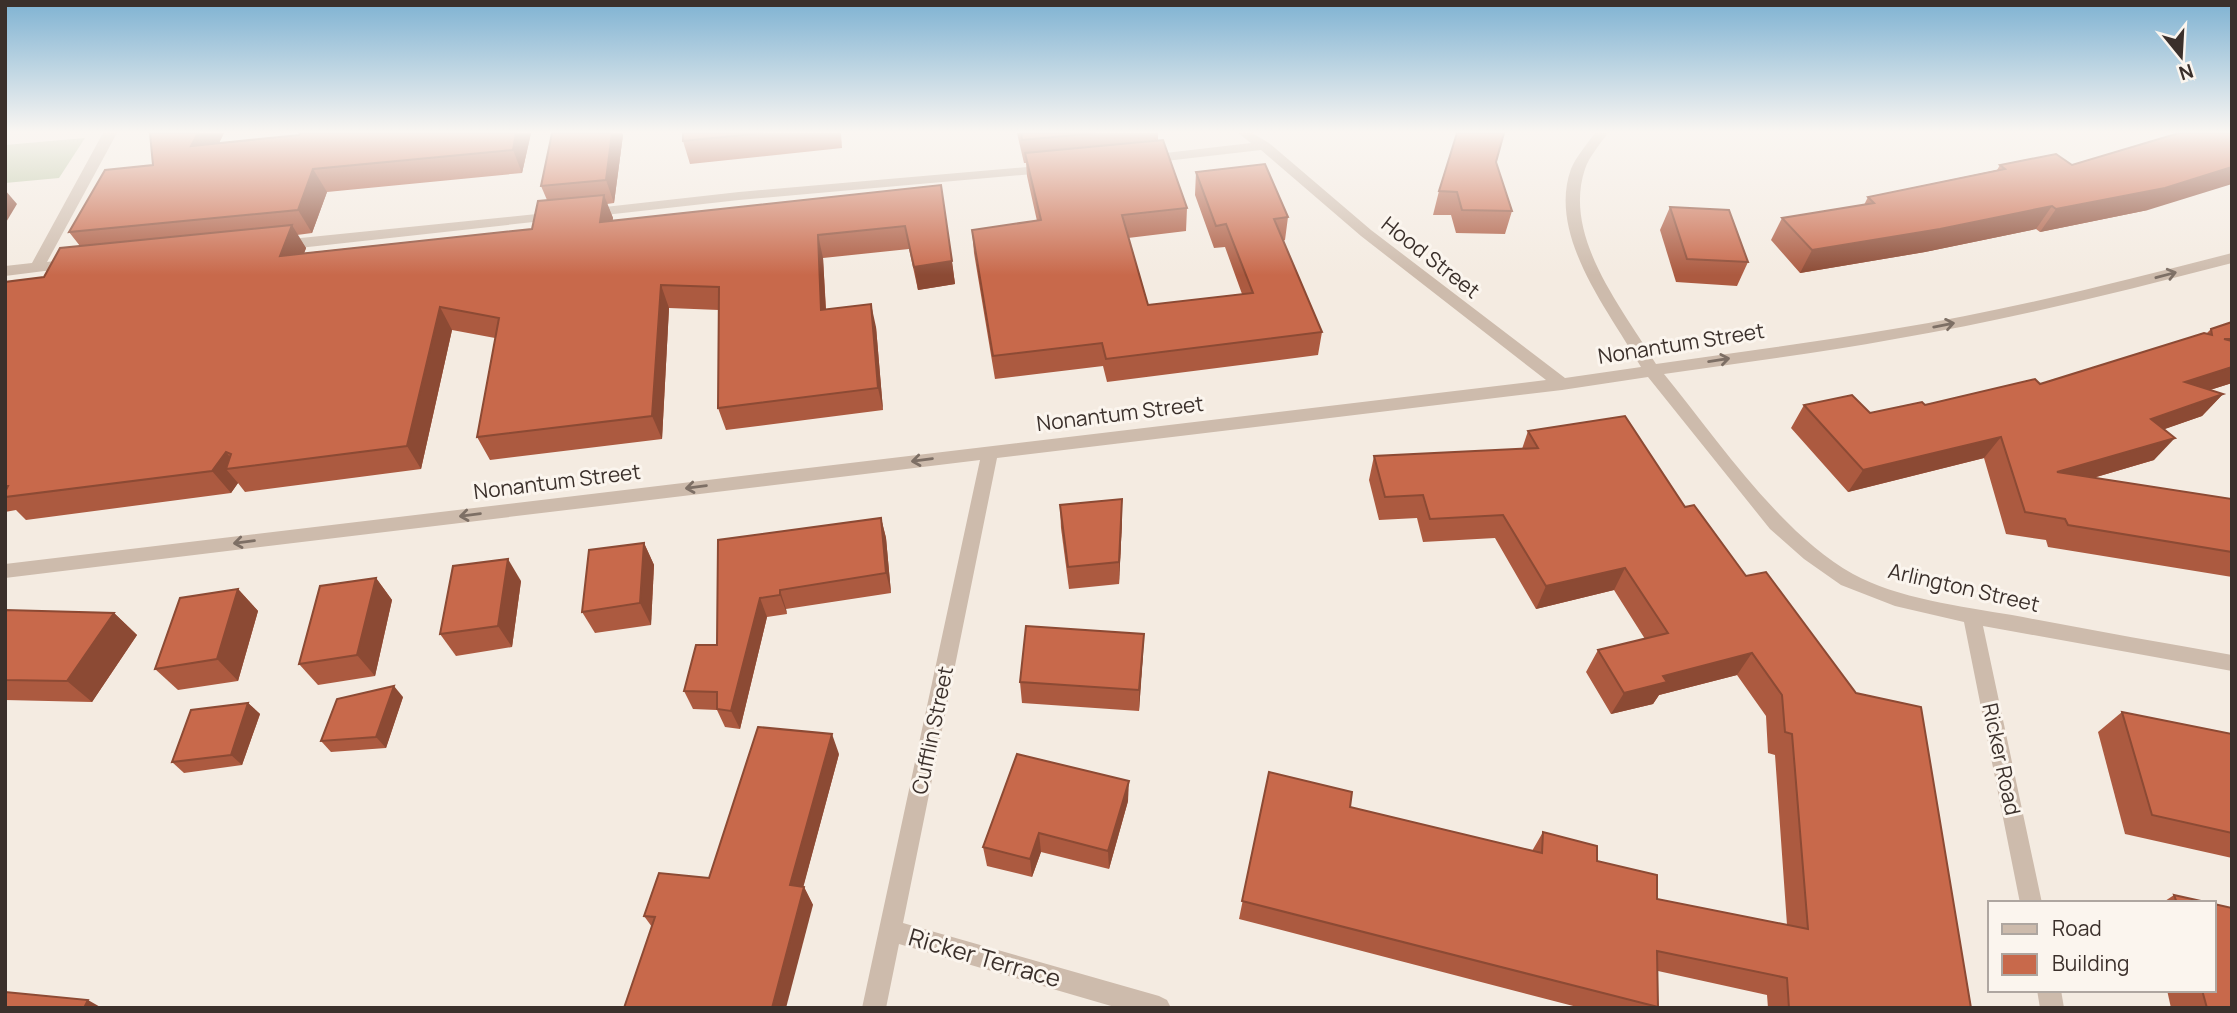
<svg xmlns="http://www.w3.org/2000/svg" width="2237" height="1013" viewBox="0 0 2237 1013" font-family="Manrope,sans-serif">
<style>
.green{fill:#b8c4a0}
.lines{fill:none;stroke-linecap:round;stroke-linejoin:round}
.minor{fill:#cdbbac;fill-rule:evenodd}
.wall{fill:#ac5a40}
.shaded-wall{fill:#8c4a34}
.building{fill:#c8694b;stroke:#8c4a34;stroke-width:2}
.oneway{stroke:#7d6f65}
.labels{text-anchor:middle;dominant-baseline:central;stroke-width:6;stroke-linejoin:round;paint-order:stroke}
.street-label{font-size:21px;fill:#3b302b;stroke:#fbf5ee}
.near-street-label{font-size:24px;fill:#3b302b;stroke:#fbf5ee}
</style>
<rect width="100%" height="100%" fill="#f4ebe1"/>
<path class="green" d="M85,138L59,178L5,183V145Z"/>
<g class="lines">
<g class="minor">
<path d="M103,133H117L47,262L71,259L78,264L76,267L5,276V266L32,263Z"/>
<path d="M1238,133H1252L1269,143L1371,230L1565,378L1641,367C1609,311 1547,236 1571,169C1576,157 1587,144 1595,133H1608C1600,144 1589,157 1585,169C1562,237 1623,309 1656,364C1735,353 1815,342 1893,329C2008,310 2120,282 2232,253V263C2120,292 2008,320 1895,339C1818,353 1741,363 1664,374C1717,439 1780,533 1853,574C1896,598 1963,607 2012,615C2085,629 2158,642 2232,655V671L1983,626L2042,903H2020L1964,622L1895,606L1841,585L1804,559L1770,529L1648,377L1562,390L997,458L903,923L1159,996L1167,1000L1171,1008H1118L899,944L886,1008H862L980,460L5,578V564L1546,380L1361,236L1261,150L1148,163L1141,159L1148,155L1251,143Z"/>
<path d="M1050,165L1057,169L1055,172L739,200L587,217L580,213L587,209L739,192Z"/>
<path d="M556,212L561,213V219L281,250L274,245L281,240Z"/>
<path d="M2037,990H2061L2064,1008H2040Z"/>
</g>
</g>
<g class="wall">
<path d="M224,133L219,143L299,135L300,133H531L522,173L327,192L312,233L297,235L306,248L304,253L532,229L547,200L541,186L552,133H622L623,135L614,203L607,204L613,218L612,221L941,185L955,284L918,290L909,249L823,258L826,309L876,327L883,410L726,430L718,408L719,310L669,308L662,439L490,460L477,437L495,338L452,330L421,469L245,492L238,483L231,493L26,520L16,510L5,512V282L44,277L80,246L69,232L153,165Z"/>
<path d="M683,133H841L842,148L690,164L683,141Z"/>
<path d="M1017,133H1158V140L1187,208L1186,231L1128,238L1148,305L1242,294L1225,247L1214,248L1195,195L1196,172L1288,217L1285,240L1283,241L1322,332L1318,355L1107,382L1103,366L995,379L974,253L972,230L1037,221L1027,176L1026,163H1024Z"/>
<path d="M1496,162L1512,211L1505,234L1456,233L1451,215H1433L1439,191Z"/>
<path d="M2000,165H2072L2148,210L2040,232L2036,229L1925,252L1800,273L1771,240L1782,218L1864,205L1868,197L1997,170Z"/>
<path d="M1670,207L1748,262L1737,286L1676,282L1660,230Z"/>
<path d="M2232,322V383L2210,390L2223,394L2202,416L2164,429L2154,460L2093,478L2232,499V577L2048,547L2046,540L2006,534L1984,458L1848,492L1791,428L1804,405L1870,413L1925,405L2040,384L2207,333L2211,329Z"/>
<path d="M1625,416L1971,1008H1768L1767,995L1658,971V1008H1581L1239,919L1269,772L1350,807L1532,851L1543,832L1597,861L1657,899L1787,925L1775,755L1768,753L1766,716L1737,675L1659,695L1653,704L1611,714L1586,672L1598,650L1645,639L1614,590L1536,609L1495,538L1423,542L1417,518L1379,520L1369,480L1374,456L1522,449L1528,431Z"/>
<path d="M1060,505L1122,521L1119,584L1069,589L1061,528Z"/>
<path d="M881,518L886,538L891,593L786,609L787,614L767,617L740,729L725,727L717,710L693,709L684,691L717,645L718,540Z"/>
<path d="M644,543L654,565L651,625L595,633L582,612Z"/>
<path d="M376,578L392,600L375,676L318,685L299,664Z"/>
<path d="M521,581L512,647L456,656L440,634Z"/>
<path d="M238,589L258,611L238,681L178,690L155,669Z"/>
<path d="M5,610L114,613L137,635L92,702L5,700Z"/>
<path d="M1144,634L1139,711L1022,703L1020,682Z"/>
<path d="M403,697L386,748L331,752L321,741Z"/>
<path d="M248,703L260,714L242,765L184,773L172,762Z"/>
<path d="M2122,712L2232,734V858L2125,834L2098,732Z"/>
<path d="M839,754L803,887H804L813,905L652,927L644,916L709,878Z"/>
<path d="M1128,801L1109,869L1041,852L1032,877L987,866L983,847Z"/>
<path d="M2174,895L2210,903H2162Z"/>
<path d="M2167,990H2214L2232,1008H2171Z"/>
</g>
<g class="shaded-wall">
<path d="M198,133H224L206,169L191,146Z"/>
<path d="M516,133H531L522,173L513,150Z"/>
<path d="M612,133H622L623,135L614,203L606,180Z"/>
<path d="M2232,167V184L2148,210L2040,232L2056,209Z"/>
<path d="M313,169L327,192L312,233L298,210Z"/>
<path d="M5,190L17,204L5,224Z"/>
<path d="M604,195L613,218L609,245L600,222Z"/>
<path d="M2052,206L2036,229L1925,252L1800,273L1812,250Z"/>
<path d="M292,225L306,248L295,279L280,256Z"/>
<path d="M818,235L823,258L827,333L821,310Z"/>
<path d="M952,261L955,284L918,290L914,267Z"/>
<path d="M661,285L669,308L662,439L652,416Z"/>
<path d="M871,304L876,327L883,410L878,388Z"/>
<path d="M440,307L452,330L421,469L407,446Z"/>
<path d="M2232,367V383L2165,404L2185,382Z"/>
<path d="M2223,394L2202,416L2131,441L2151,419Z"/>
<path d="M2001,437L1984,458L1848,492L1863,470Z"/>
<path d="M2175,438L2154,460L2038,494L2057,472Z"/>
<path d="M226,452L239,468L226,469L238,483L231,493L212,471Z"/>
<path d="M1122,499V521L1119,584V562Z"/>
<path d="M881,518L886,538L891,593L886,573Z"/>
<path d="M644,543L654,565L651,625L640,603Z"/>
<path d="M508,559L521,581L512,647L498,626Z"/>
<path d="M1625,568L1614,590L1536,609L1546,586Z"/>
<path d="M376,578L392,600L375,676L357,655Z"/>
<path d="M238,589L258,611L238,681L217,659Z"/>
<path d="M780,590L786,609L787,614L780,595Z"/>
<path d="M760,598L767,617L740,729L731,711Z"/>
<path d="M114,613L137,635L92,702L67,681Z"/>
<path d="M1144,634L1143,656L1139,711V690Z"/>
<path d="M1752,653L1737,675L1659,695L1653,704L1611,714L1624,693L1663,676Z"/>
<path d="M394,686L403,697L386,748L376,737Z"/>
<path d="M248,703L260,714L242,765L231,755Z"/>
<path d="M832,734L839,754L799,903L790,885Z"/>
<path d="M1129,781L1128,801L1109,869L1108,851Z"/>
<path d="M1039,833L1041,852L1032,877L1030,859Z"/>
<path d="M804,887L813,905L786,1008H772Z"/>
<path d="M88,1000L102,1008H84Z"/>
</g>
<g class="building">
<path d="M150,133H198L191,146L299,135L300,133H516L513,150L313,169L298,210L69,232L105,170L153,165Z"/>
<path d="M552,133H612L606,180L541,186Z"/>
<path d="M683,133H763L683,141Z"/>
<path d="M1021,133H1096L1022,140Z"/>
<path d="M1457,133H1504L1496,162L1512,211L1462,210L1457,192L1439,191Z"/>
<path d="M2179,133H2232V167L2165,188L2056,209L2052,206L1940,229L1812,250L1782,218L1874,203L1868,197L2005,169L2000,165L2056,154L2072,165Z"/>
<path d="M1163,140L1187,208L1122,215L1148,305L1253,293L1226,224L1216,226L1196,172L1265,164L1288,217L1274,219L1322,332L1106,359L1102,343L993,356L972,230L1041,220L1025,153Z"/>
<path d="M941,185L952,261L914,267L905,226L818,235L821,310L871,304L878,388L718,408L719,287L661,285L652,416L477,437L499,318L440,307L407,446L226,469L231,454L226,452L212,471L5,497V492L8,486H5V282L44,277L60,248L292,225L280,256L532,229L538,201L604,195L600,222Z"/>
<path d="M1670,207L1729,210L1748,262L1687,259Z"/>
<path d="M2232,322V339H2224L2232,341V367L2185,382L2223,394L2151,419L2175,438L2057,472L2232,499V552L2068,525L2065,519L2025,512L2001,437L1863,470L1804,405L1852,395L1870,413L1922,402L1925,405L2035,379L2040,384L2204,333L2212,335L2211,329Z"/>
<path d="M1625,416L1685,507L1694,505L1746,576L1766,572L1856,693L1921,707L1971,1008H1789L1787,978L1657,951L1658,1007L1242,901L1269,772L1352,792L1350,807L1542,853L1543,832L1597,846V861L1657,875V899L1808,929L1792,734L1785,732L1782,695L1752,653L1663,676L1667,682L1624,693L1598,650L1668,633L1625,568L1546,586L1503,515L1430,519L1423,495L1385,497L1374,456L1538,448L1528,431Z"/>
<path d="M1122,499L1119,562L1068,567L1060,505Z"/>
<path d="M881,518L886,573L780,590V595L760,598L731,711L717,709V692L684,691L696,645H717L718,540Z"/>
<path d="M644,543L640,603L582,612L589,550Z"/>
<path d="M508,559L498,626L440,634L453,566Z"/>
<path d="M376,578L357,655L299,664L320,586Z"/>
<path d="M238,589L217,659L155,669L180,598Z"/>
<path d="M5,610L114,613L67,681L5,680Z"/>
<path d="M1026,626L1144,634L1139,690L1020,682Z"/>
<path d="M394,686L376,737L321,741L337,699Z"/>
<path d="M248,703L231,755L172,762L191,710Z"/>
<path d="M2122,712L2232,734V833L2152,815Z"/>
<path d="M758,727L832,734L790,885L804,887L772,1008H624L655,917L644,916L659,873L709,878Z"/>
<path d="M1017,754L1129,781L1108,851L1039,833L1030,859L983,847Z"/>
<path d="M2174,895L2210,903H2177Z"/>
<path d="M2214,904L2232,908V1008H2207L2202,990H2214Z"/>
<path d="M5,992L88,1000L84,1008H5Z"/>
</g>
<defs><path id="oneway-shaft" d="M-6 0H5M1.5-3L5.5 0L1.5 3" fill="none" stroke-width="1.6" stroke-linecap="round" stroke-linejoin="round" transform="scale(1.75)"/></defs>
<g class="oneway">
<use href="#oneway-shaft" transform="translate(2166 275) rotate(-15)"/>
<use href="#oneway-shaft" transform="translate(1944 325) rotate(-11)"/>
<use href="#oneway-shaft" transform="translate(1719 360) rotate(-9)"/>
<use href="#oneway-shaft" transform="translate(922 460) rotate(173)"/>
<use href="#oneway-shaft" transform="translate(696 487) rotate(173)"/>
<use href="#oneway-shaft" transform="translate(470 515) rotate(173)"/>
<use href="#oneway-shaft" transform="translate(244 542) rotate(173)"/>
</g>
<linearGradient id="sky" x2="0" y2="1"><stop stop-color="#7eb2d2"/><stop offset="0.48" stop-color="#faf6f2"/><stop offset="1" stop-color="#faf6f2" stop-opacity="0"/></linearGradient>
<rect width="2237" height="275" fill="url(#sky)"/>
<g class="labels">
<g class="street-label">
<text transform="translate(1431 257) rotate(38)">Hood Street</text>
<text transform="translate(1681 343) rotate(-9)">Nonantum Street</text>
<text transform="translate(1120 413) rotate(-7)">Nonantum Street</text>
<text transform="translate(557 481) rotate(-7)">Nonantum Street</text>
<text transform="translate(1964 587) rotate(13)">Arlington Street</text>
<text transform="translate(932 730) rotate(-78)">Cufflin Street</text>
<text transform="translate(2002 759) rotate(78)">Ricker Road</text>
</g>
<g class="near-street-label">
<text transform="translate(985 957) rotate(16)">Ricker Terrace</text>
</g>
</g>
<rect width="2237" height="1013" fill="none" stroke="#3b302b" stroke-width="14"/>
<rect x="1988" y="901" width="228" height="91" fill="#fbf5ee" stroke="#aea6a0" stroke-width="2"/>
<rect x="2002" y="924" width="35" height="10" fill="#cdbbac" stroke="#aea6a0" stroke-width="2"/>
<text x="2052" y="936" font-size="21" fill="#3b302b">Road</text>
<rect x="2002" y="954" width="35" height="21" fill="#c8694b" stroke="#aea6a0" stroke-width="2"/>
<text x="2052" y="971" font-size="21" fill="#3b302b">Building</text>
<g transform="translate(2181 56) rotate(162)" stroke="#fbf5ee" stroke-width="5" paint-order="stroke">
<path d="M0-5L12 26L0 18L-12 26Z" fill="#3b302b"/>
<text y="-10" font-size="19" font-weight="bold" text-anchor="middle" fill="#3b302b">N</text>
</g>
</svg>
